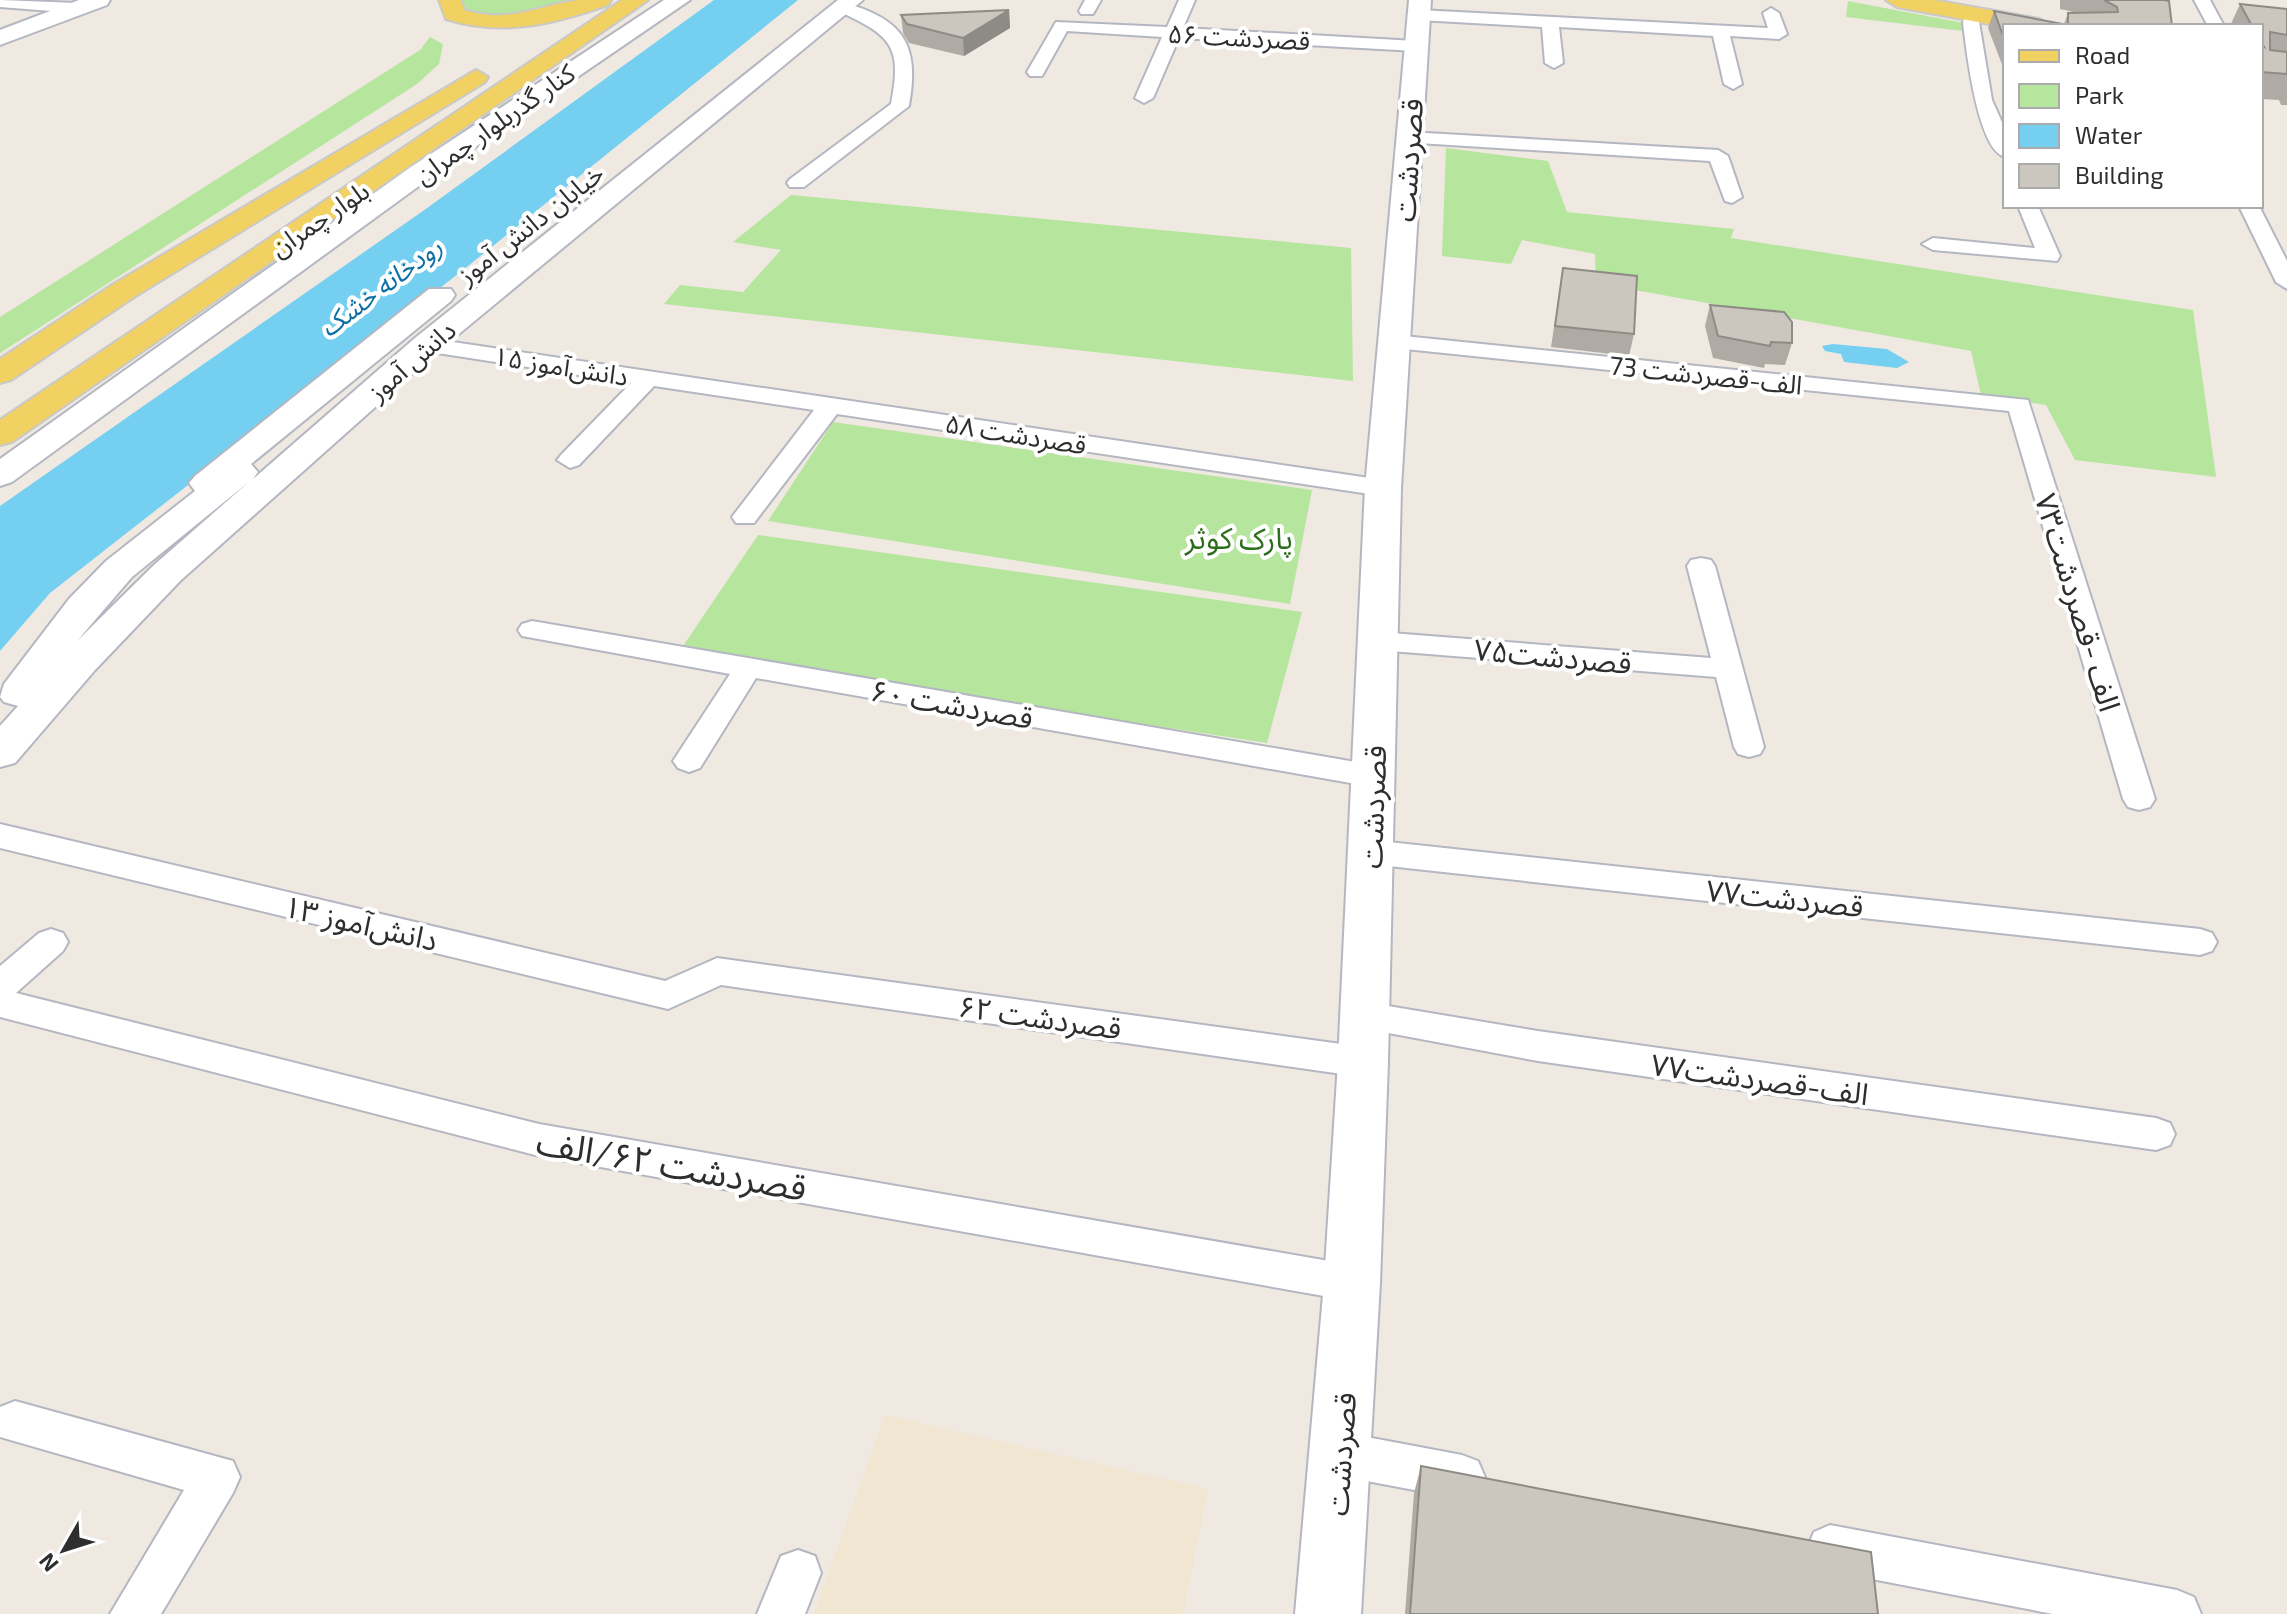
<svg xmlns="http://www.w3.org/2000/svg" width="2287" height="1614" viewBox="0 0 2287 1614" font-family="'Exo 2','Noto Sans Arabic',sans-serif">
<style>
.education{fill:#f0e6d1}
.green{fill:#b6e59e}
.water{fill:#75cff0}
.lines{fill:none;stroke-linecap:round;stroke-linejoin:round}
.street-casing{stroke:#b4b7c1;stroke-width:4}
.secondary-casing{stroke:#b4b7c1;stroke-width:4}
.primary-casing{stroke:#c9c9c9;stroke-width:4}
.street{fill:#fff;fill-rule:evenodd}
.secondary{fill:#fff;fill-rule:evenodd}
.primary{fill:#f2d163;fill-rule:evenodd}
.wall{fill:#afaba4}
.shaded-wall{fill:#8e8b86}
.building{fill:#cbc7bf;stroke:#8e8b86;stroke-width:2}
.labels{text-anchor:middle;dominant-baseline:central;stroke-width:8;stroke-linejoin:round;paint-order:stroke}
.far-street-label{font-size:26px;fill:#2e2e2e;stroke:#fff}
.far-water-label{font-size:26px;font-style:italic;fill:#0d6fa3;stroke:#fff}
.street-label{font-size:30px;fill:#2e2e2e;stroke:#fff}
.park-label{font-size:30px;fill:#2c6e1b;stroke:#fff}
.near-street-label{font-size:36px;fill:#2e2e2e;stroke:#fff}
</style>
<rect width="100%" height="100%" fill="#efe9e1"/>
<path class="education" d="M885,1415L1208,1489L1183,1614H814Z"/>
<g class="green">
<path d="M460,0H576L566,6L502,19L462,11Z"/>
<path d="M1848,1L1964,23L1963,31L1846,17Z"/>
<path d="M430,37L443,44L439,64L417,84L0,353V317L420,50Z"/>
<path d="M1446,148L1548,161L1567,212L1734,229L1731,238L2193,310L2216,477L2075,460L2046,405L1981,395L1971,351L1596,283L1595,254L1522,240L1511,264L1442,256Z"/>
<path d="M791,195L1351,248L1353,381L664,304L680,285L743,292L781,250L733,242Z"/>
<path d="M833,422L1312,490L1290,604L768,521Z"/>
<path d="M758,535L1302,612L1267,743L679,652Z"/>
</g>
<g class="water">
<path d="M714,0H798L468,266L50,593L0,651V506L423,211Z"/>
<path d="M1833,344L1887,349L1909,362L1897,368L1844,362L1841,354L1825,351L1822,346Z"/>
</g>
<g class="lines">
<g class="street-casing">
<g id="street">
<path d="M0,0L77,3L85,8L77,13L0,7Z"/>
<path d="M1085,0H1101L1093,14H1081L1079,11Z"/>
<path d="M1179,0H1195L1183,28L1416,41L1425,46L1416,51L1179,38L1153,98L1144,103L1135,98L1162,37L1067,31L1042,76H1030L1027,72L1056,22L1167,27Z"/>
<path d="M2194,0H2210L2224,26H2208Z"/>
<path d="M844,3C905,19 920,47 909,106L804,187H790L787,183L790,179L891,104C903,45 890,35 838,11L836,8Z"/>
<path d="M1771,8L1779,13L1787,34L1779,39L1730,36L1742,84L1733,89L1724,84L1713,36L1559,27L1563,63L1554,68L1545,63L1542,27L1419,20L1411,15L1419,10L1768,28L1763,13Z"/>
<path d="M1973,9L1981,14L1979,22L1992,100L2005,129V157C1977,150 1966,48 1963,22L1967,10Z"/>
<path d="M1409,132L1718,150L1728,156L1742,197L1732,203L1725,201L1710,161L1402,142V134Z"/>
<path d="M2018,206H2038L2060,256L2057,261L1933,250L1922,244L1933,238L2035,248Z"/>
<path d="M2239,206H2259L2287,261V289L2276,282Z"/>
<path d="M1394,335L2028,400L2155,799L2150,807L2139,810L2128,807L2123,799L2009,411L1386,347L1383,342Z"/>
<path d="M426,338L1383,480L1396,488L1383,496L837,414L754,523H736L732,517L814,410L654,386L579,465L570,468L557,460L561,455L631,383L418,350L414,345Z"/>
<path d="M1701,558L1711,560L1715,566L1764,747L1760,754L1749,757L1738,754L1734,747L1716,677L1378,650L1368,647L1364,641L1368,635L1378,632L1711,658L1687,566L1691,560Z"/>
<path d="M532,621L1373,765L1384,768L1389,776L1384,784L1373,787L756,678L700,768L689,772L678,768L673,761L730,674L522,636L518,630L522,624Z"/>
<path d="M0,824L665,981L717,958L1363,1047L1376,1052L1381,1062L1376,1072L1363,1077L721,985L668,1009L0,848Z"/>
<path d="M1370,840L2200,929L2212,933L2217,942L2212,951L2200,955L1370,864L1358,860L1354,852L1358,844Z"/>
<path d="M51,929L63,933L68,942L63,951L16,993L539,1124L1352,1265L1367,1270L1373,1283L1367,1296L1352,1301L539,1156L0,1017V966L39,933Z"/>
<path d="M1364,1002L1538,1031L2156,1118L2170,1123L2175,1134L2170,1145L2156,1150L1538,1061L1351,1026L1346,1016L1351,1006Z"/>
<path d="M15,1401L233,1461L240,1477L233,1493L161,1614H110L184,1490L0,1437V1407Z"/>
<path d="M1340,1432L1462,1455L1478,1461L1485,1477L1478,1493L1462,1499L1340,1476L1324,1469L1318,1454L1324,1439Z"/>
<path d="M1830,1525L2177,1590L2194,1597L2201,1614H2053L1830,1571L1814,1564L1807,1548L1814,1532Z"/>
<path d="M798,1550L815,1556L821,1573L805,1614H757L781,1556Z"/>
</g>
</g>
<g class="secondary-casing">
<g id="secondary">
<path d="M79,0H110L107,5L0,45V30Z"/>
<path d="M664,0H690L430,178L12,482L0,486V459L411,167Z"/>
<path d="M838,0H863L437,352L180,581L95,670L15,763L0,767V726L18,706L4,702L0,697L4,684L69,599L106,561L195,491L189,483L195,476L429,289H451L455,295L451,301L251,464L258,472L253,479L415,338ZM250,481L154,565L77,641L132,577Z"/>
<path d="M1409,0H1431L1401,488L1388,1062L1380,1283L1361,1614H1295L1324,1283L1338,1062L1365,488Z"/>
</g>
</g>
<g class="primary-casing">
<g id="primary">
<path d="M439,0H461L464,10C509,24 536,6 579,0C589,0 601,0 611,0L608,5C553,24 503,37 446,19Z"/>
<path d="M622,0H648L12,442L0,445V420Z"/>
<path d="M1886,0H1934L2039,19L2051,26L2005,27L1897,7Z"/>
<path d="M476,70L488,77L485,82L134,297L11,380L0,383V359L112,285Z"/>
</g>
</g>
<use href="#street" class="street"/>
<use href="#secondary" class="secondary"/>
<use href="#primary" class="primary"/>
</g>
<g class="wall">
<path d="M2060,0H2164L2172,26H2005V67H2003L1988,28L1994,11L2064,24L2068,13H2078L2060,9Z"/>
<path d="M2240,4L2287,9V105H2281L2279,100L2261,99V26H2230Z"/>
<path d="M1009,10L1010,28L964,56L909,43L903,33L901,15Z"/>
<path d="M1563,268L1634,334L1629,356L1551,347Z"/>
<path d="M1710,305L1792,343L1785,365L1765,364L1764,368L1713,358L1705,326Z"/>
<path d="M1421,1466L1878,1614H1405L1414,1493Z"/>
</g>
<path class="shaded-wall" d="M1009,10L1010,28L964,56L963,38Z"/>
<g class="building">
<path d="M2104,0H2164L2169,1L2172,26H2005V41L1994,11L2068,25V13L2118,12L2117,7Z"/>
<path d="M2240,4L2287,9V35L2270,32V50L2287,52V74L2261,72V46L2264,47L2261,42V26H2252Z"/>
<path d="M1009,10L963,38L907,24L901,15Z"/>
<path d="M1563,268L1637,276L1634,334L1555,326Z"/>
<path d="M1710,305L1784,312L1792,322V343L1771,342L1770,346L1718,336Z"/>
<path d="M1421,1466L1871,1552L1878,1614H1410Z"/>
</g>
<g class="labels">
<g class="far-street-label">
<text transform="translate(1239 36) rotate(3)">۵۶ قصردشت</text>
<text transform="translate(494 123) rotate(-35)">کنار گذربلوار چمران</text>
<text transform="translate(319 218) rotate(-34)">بلوار چمران</text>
<text transform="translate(530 223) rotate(-38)">خیابان دانش آموز</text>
<text transform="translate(411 360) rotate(-41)">دانش آموز</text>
<text transform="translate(561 365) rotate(9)">دانش‌آموز ۱۵</text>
<text transform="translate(1706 374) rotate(6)">73 الف-قصردشت</text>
<text transform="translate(1016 433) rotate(9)">قصردشت ۵۸</text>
</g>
<g class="far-water-label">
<text transform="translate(380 286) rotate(-37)">رودخانه خشک</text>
</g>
<g class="street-label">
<text transform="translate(1407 160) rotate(-86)">قصردشت</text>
<text transform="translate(2079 602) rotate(73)">الف -قصردشت۷۳</text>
<text transform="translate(1553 655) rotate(5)">قصردشت۷۵</text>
<text transform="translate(952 703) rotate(10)">۶۰ قصردشت</text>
<text transform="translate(1372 807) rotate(-88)">قصردشت</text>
<text transform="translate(1785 897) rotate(6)">قصردشت۷۷</text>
<text transform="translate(361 922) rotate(13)">دانش‌آموز ۱۳</text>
<text transform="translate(1040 1016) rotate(8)">قصردشت ۶۲</text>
<text transform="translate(1760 1078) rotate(8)">۷۷الف-قصردشت</text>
<text transform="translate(1340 1454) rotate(-86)">قصردشت</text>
</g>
<g class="park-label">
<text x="1239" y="537">پارک کوثر</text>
</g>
<g class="near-street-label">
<text transform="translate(672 1163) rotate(10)">قصردشت ۶۲/الف</text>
</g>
</g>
<rect x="2003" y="24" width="260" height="184" fill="#ffffff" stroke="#ababab" stroke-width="2"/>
<rect x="2019" y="50" width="40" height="12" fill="#f2d163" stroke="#ababab" stroke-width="2"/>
<text x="2075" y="64" font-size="24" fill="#2e2e2e">Road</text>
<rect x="2019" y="84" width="40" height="24" fill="#b6e59e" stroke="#ababab" stroke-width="2"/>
<text x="2075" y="104" font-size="24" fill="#2e2e2e">Park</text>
<rect x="2019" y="124" width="40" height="24" fill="#75cff0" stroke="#ababab" stroke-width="2"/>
<text x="2075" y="144" font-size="24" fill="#2e2e2e">Water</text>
<rect x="2019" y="164" width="40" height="24" fill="#cbc7bf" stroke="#ababab" stroke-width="2"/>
<text x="2075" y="184" font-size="24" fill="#2e2e2e">Building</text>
<g transform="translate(64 1550) rotate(231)" stroke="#ffffff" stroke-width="6" paint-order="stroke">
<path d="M0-6L14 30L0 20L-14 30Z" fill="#2e2e2e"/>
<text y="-12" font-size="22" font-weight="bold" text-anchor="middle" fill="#2e2e2e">N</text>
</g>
</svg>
